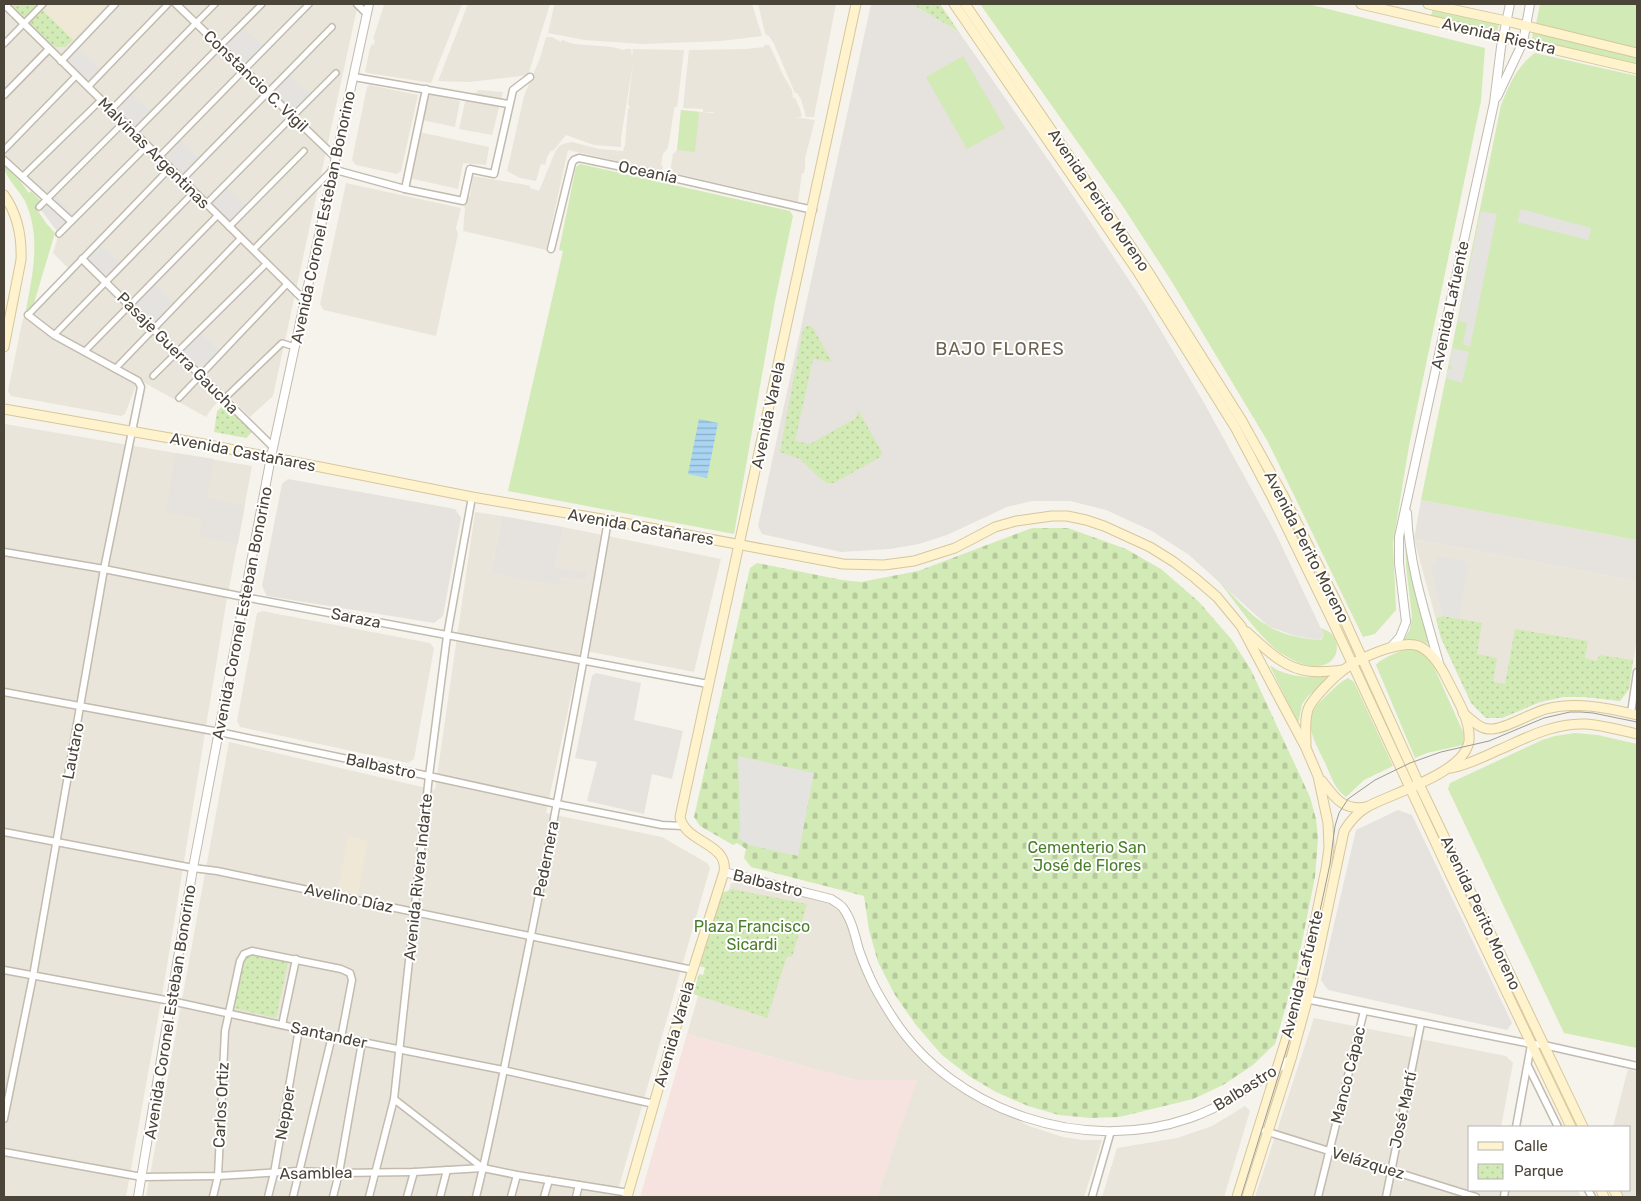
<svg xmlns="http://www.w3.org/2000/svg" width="1641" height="1201" viewBox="0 0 1641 1201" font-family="Rubik,sans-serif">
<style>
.residential{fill:#eae5da}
.industrial{fill:#e6e2dd}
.education{fill:#efe8d6}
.medical{fill:#f6e3e0}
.grass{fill:#d2eab5}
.cemetery{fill:url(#cemetery-stones)}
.park{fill:url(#park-dots)}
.parking{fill:#e5e3e0}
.water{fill:url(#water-rules)}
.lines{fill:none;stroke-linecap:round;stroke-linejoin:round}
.pedestrian-casing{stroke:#c2bbae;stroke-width:8}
.minor-casing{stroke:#c2bbae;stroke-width:9}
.tertiary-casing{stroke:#c2bbae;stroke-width:10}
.secondary-casing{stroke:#d6c79b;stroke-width:11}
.pedestrian{stroke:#fff;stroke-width:5}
.minor{stroke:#fff;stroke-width:6}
.tertiary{stroke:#fff;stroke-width:8}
.secondary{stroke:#fff3cd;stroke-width:9}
.tram{stroke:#9a9a9a;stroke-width:1}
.labels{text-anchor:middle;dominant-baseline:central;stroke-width:4;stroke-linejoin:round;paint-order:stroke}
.street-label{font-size:16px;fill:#4b4439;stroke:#fff}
.park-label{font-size:16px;fill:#4a7f2a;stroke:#fff}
.neighbourhood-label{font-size:18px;letter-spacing:1px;fill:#6e6250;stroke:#fff}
</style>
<defs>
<pattern id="cemetery-stones" width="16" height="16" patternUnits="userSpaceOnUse" patternTransform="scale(1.25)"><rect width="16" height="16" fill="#d2eab5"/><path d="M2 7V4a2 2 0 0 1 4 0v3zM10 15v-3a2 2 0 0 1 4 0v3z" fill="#b6ca9c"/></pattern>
<pattern id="park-dots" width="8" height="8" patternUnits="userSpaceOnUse" patternTransform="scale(1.25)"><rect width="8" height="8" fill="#d2eab5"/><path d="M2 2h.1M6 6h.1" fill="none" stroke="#b6ca9c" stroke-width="1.8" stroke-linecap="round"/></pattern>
<pattern id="water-rules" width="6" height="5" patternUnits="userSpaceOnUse" patternTransform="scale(1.25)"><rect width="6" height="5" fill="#a9d4f2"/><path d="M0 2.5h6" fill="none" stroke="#8caec5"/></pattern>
</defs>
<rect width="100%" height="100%" fill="#f6f3ec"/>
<g class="residential">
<path d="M4,4H358L273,396L250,417L226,393L212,408L206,417L41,325L30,314L69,269L53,253L59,233L39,207L47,198L4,156Z"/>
<path d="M382,4H462L431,83L368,73L365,72L370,48L372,44L374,45L375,40L373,39L384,5Z"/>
<path d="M468,4H550L528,75L470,82L438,81Z"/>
<path d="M556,4H752L762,36L721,41L642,44L584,40L548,33L554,6Z"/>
<path d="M758,4H836L814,117H806L801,99L797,93H795L774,44L769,36H768L765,33Z"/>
<path d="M546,37H552L561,42L562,40L574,44L612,47L624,50L625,49H631L632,58L633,49L684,50L678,100L677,107H675L674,110L668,148L663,154L661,165L663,166L662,171L568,150L546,250L463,231L465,208L464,207L467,196H470L473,176L521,184L530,186V188L539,191L555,152L559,146L563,144L572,142L599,149L623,151L625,145L628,109L630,108L628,104L633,63L621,138V147L594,145L566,135L553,151H551L547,157L545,165L541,164L536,181L520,178L507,171L524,96L540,58Z"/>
<path d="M764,45H769L771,48L783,75L792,90L793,98H795L800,109L802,117H794L815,120L805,158V167L804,173H802L798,202L670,172L673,154L677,150L681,110L713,113L714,112H703V109L683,108L689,50L746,49L764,47Z"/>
<path d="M370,85L418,95L401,171L397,174L356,165L352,160L367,87Z"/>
<path d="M479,90L503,92L492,135L459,129L465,102Z"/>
<path d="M428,94L460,101L455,127L422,120Z"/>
<path d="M419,132L489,147L486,165L463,163L458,189L409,178Z"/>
<path d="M346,183L461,208L456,228L458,234L436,336L324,310L320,304Z"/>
<path d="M28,317L137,383L125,414L121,416L11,396L8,391L23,318Z"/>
<path d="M5,424L252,466L226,604L164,984L126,1197H4V425Z"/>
<path d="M475,512L502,516L491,572L559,586L561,577L586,581L588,574L555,567L563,527L721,559L694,672L581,650L546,813L662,837L707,863L710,868L616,1197H146L229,742L435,790Z"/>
<path d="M1414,539L1637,581V636L1629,689L1620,701L1585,697H1563L1540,702L1502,718H1486L1471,703L1441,638Z"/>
<path d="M262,611L430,643L434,648L414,759L408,763L240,727L237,721L257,613Z"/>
<path d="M731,883H749L845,906L879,995L918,1050L988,1105L1012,1118L1032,1127L1063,1137L1083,1140H1102L1084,1197H877L916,1080H855L687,1034Z"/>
<path d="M1314,1018L1506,1056L1513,1063L1501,1127H1470V1190H1578L1581,1197H1255Z"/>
<path d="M1628,1069L1637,1072V1197H1623L1620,1190H1630V1127H1613Z"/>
<path d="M1245,1106L1250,1111L1224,1197H1102L1117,1148L1177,1138L1212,1126Z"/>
</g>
<g class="industrial">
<path d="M871,4H912L959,32L1063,181L1145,304L1203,401L1275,532L1324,635L1320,640L1295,636L1268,626L1189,555L1152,531L1106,510L1070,501H1032L1007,507L947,535L919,544L890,549L841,552L762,534L758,526Z"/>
<path d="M176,453L214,459L207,498L245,505L238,544L199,537L202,518L166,512Z"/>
<path d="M288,479L455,509L461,518L443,616L434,623L267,596L262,586L282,484Z"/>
<path d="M1421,500L1637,540V581L1414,539Z"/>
<path d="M502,516L563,527L555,567L588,573L586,581L561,577L560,586L491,573Z"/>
<path d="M596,673L641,683L634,720L683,731L672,779L652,774L644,814L587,801L597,762L575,758L592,676Z"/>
<path d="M1398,810L1412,815L1512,1023L1507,1030L1328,990L1321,980L1356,830Z"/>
</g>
<g class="education">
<path d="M48,4H108L73,40L42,10Z"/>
<path d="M348,836L368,841L358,895L338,891Z"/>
</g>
<path class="medical" d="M687,1034L855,1080H917L877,1197H640Z"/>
<g class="grass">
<path d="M980,4H1308L1485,48L1481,101L1409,446L1393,543L1396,610L1375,634L1363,637L1268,442L1172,282L1122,205Z"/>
<path d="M1540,4H1637V48L1536,24Z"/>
<path d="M1433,8L1499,24L1497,32L1431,16Z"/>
<path d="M1533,32L1637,57V65L1532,39Z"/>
<path d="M1535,53L1637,76V540L1421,500L1501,105C1509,85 1517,66 1535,53Z"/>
<path d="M963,56L1005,128L967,149L926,77Z"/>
<path d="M681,110L699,112L695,152L677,150Z"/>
<path d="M580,164L790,211L793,216L775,301L734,534L508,491L563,251L559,250L576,167Z"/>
<path d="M4,165L20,181L29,193L31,191L42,202L36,208L46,223L55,233L34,303L35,306L29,314L25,315C32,277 42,238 25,201C19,190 4,176 4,165Z"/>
<path d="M1405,534L1431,645L1419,640H1404L1410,629L1412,616L1406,566Z"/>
<path d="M1217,579C1233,595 1249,615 1268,626C1283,635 1304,639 1321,640L1324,635L1321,628C1324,629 1328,631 1331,633C1341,643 1338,661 1324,665C1311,669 1295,662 1284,655C1262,642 1234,600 1217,579Z"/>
<path d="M1414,648L1423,652L1433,665L1464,734L1463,745L1427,753L1415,758L1376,665C1381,658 1404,649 1414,648Z"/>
<path d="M1270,666H1271C1286,677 1311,679 1329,675L1330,677L1308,696L1302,704L1298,724Z"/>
<path d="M1348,678L1354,682L1393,766L1364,780L1346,797C1335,790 1331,776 1326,765C1319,749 1303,726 1314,710C1317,704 1322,700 1327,695C1333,689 1340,682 1348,678Z"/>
<path d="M1575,733L1598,735L1637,744V1048L1564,1033L1448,789L1450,783L1542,740L1555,736Z"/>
</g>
<path class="cemetery" d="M1032,528H1068L1126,549L1161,569L1199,602L1232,640L1251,670L1310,797L1316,819L1318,838L1315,877L1296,972L1275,1044L1253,1065L1223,1085L1193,1099L1140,1112L1119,1117L1090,1118L1059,1115L1028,1106L996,1092L969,1076L942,1055L916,1025L895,995L878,962L869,930L864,896L751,867L744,858L746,849L737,843L733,845L700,826L694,817L750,568L757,563L842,580L861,582L918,571Z"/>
<g class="park">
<path d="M8,4H48L42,10L73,40L65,47H58L51,45Z"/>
<path d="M912,4H940L959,32Z"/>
<path d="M807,326H811L813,328L832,362L813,359L795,441L810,444L856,418L858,410L882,452L880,457L834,483H827L822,480L800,459L780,452L802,334L804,328Z"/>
<path d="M224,405L253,431L246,438L214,432L217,411Z"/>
<path d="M1443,616L1482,623L1477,654L1497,658L1493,682L1505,684L1515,629L1588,641L1585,658L1597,661L1599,655L1633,660L1629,689L1620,701L1585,697H1563L1540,702L1502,718H1486L1471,703L1441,638L1436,619Z"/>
<path d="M732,889L807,904L792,957L787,956L767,1018L693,994L699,974L703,975L705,968L700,966L722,893Z"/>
<path d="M242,951L288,962L276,1018L229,1007Z"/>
</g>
<g class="parking">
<path d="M241,25L265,48L244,70L220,46Z"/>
<path d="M77,47L101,70L86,85L63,62Z"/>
<path d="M287,73L312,96L292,117L267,92Z"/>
<path d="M130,91L153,114L134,133L111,110Z"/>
<path d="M178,138L201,161L182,180L159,157Z"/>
<path d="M225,184L248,208L229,227L206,204Z"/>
<path d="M53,193L76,217L59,234L39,207Z"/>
<path d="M1521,209L1591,228L1588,240L1517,222Z"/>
<path d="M1481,211L1497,214L1470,347L1463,344L1467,323L1458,321Z"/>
<path d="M99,242L122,265L106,282L82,259Z"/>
<path d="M153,282L176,305L153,329L129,305Z"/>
<path d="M199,331L222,354L201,376L177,352Z"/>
<path d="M1452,348L1469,352L1462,383L1446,378L1448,369L1451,370L1452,366L1449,365Z"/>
<path d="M1439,556L1469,562L1459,619L1443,616L1431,565L1436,563Z"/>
<path d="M738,756L814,773L798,856L749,845L738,838L740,827Z"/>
</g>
<path class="water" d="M699,419L718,423L707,478L688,474Z"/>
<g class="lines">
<g class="pedestrian-casing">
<g id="pedestrian">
<path d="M196,23L215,4"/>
<path d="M4,44L43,4"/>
<path d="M220,46L262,4"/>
<path d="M244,70L309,4"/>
<path d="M88,87L168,4"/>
<path d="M111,110L193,26"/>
<path d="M292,117L336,73"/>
<path d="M134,133L217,49"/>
<path d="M4,150L76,76"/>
<path d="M159,157L241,73"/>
<path d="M22,177L101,100"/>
<path d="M182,180L332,27"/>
<path d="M206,204L289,120"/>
<path d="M39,207L124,122"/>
<path d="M229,227L304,151"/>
<path d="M59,234L147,146"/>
<path d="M253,250L332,170"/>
<path d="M28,315L170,168"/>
<path d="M54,335L194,192"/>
<path d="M85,351L218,215"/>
<path d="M115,369L241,238"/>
<path d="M153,376L267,263"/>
<path d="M179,398L287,284"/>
<path d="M224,399L282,343L295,347"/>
</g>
</g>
<g class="minor-casing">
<g id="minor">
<path d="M4,4L305,301"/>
<path d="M176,4L335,157"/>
<path d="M357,4L367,14"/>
<path d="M61,61L115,4"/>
<path d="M354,77L508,104"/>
<path d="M4,95L49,49"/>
<path d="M4,160L71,221"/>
<path d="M332,169L405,189L463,201L470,169L494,174L513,90L530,77"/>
<path d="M405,189L426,89"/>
<path d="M551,249L572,163L574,160L579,158L665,176L813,210"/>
<path d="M82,259L273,447"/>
<path d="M4,552L104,569L244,597L708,684"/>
<path d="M4,692L219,732L429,776L557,804L662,825L683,826"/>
<path d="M1631,713L1637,672"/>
<path d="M4,832L193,868L217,871L693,970"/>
<path d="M4,970L171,1001L332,1036L503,1070L654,1104"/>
<path d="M1305,999L1531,1044L1544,1045L1637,1066"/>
<path d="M282,1025L296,959"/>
<path d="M1528,1066L1558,1127"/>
<path d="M394,1099L483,1168"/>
<path d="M4,1119L33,976L104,569L141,387L138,381L54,335L28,315"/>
<path d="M1516,1127L1531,1045"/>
<path d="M1265,1131L1476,1197"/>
<path d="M4,1152L142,1177L218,1176L299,1171L339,1173L414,1172L483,1168L517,1175L629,1193"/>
<path d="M1588,1190L1592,1197"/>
<path d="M213,1197L218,1176L225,1031L240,961L244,954L252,951L341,969L350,973L352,980L341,1038"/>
<path d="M268,1197L274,1173L299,1029"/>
<path d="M293,1197L332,1036"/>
<path d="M333,1197L339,1173L362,1042"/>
<path d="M369,1197L394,1099L429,776L447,636L472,497"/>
<path d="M407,1197L414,1172"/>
<path d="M440,1197L447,1170"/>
<path d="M476,1197C494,1125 507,1052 522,980C553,827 582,674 608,520"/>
<path d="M511,1197L517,1175"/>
<path d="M544,1197L549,1180"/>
<path d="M576,1197L579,1185"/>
<path d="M1092,1197L1111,1131"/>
<path d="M1318,1197L1364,1011"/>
<path d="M1386,1197L1421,1023"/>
<path d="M1504,1197L1505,1190"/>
</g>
</g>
<g class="tertiary-casing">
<g id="tertiary">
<path d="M1497,97L1523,42L1530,4"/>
<path d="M1407,513C1409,565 1425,613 1439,663"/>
<path d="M1392,646L1400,637L1406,622L1399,563V537L1494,103L1501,47L1510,4"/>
<path d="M724,872L831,899C835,902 840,904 843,908C852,920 855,936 859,950C862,958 865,967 869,975C875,990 884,1004 893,1018C954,1112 1084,1155 1190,1118C1227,1105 1258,1082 1291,1059"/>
<path d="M138,1197L193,868L271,457L369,4"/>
</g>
</g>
<g class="secondary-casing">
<g id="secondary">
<path d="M954,4L1138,272L1235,427L1273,499L1333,622L1451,876L1571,1127"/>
<path d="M965,4L1147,270L1242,421L1283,495L1336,601L1419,784L1583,1127"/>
<path d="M1361,4L1637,69"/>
<path d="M1428,4L1506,21L1637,53"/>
<path d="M4,195C18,215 22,236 21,260L4,347"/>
<path d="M4,409L204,444L472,497L608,520L843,564L884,565L914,561L955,548L995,527L1016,521L1052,516H1067L1086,520L1104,526L1150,547L1174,562L1195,578L1217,597L1241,626L1306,748L1318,776L1328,823L1329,848L1326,869L1299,998L1237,1197"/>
<path d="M1247,632C1265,648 1283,668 1308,671C1320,673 1332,671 1343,670"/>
<path d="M1463,713C1472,720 1480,730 1492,729C1505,729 1531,713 1546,709C1576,701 1608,708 1637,715"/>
<path d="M1451,768C1468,765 1485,756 1501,749C1528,737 1554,723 1585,724C1602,725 1620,730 1637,734"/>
<path d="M1322,781C1335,798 1343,811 1367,807"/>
<path d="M1601,1190L1604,1197"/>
<path d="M1614,1190L1618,1197"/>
<path d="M627,1197L689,982L724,872C729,843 685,843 680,817L856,4"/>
<path d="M1247,1197L1291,1059L1312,983L1344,831C1350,821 1357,813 1367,807C1392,793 1465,773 1469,741C1471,719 1455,696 1446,677C1440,665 1432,652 1419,646C1400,639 1357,659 1342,671C1332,679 1315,696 1309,707C1304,718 1306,733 1306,745"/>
</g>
</g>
<use href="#pedestrian" class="pedestrian"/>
<use href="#minor" class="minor"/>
<use href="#tertiary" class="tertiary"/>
<use href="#secondary" class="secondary"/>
<path class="tram" d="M1241,1197L1299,1009L1330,864L1335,826L1339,813L1348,799L1375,780L1410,763L1441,752L1489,741L1544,718L1570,712H1581L1593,713L1637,722"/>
</g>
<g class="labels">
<g class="street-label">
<text transform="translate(1499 36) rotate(13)">Avenida Riestra</text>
<text transform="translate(256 81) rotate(44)">Constancio C. Vigil</text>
<text transform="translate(154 153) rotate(45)">Malvinas Argentinas</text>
<text transform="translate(648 172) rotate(12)">Oceanía</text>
<text transform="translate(1099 200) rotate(56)">Avenida Perito Moreno</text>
<text transform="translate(323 217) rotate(-78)">Avenida Coronel Esteban Bonorino</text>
<text transform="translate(1450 305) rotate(-78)">Avenida Lafuente</text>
<text transform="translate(178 353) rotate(45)">Pasaje Guerra Gaucha</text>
<text transform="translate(768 415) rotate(-78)">Avenida Varela</text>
<text transform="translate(243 452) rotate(11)">Avenida Castañares</text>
<text transform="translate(641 527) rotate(10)">Avenida Castañares</text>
<text transform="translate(1307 547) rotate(63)">Avenida Perito Moreno</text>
<text transform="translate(242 613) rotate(-79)">Avenida Coronel Esteban Bonorino</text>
<text transform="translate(356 618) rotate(11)">Saraza</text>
<text transform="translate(73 751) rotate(-79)">Lautaro</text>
<text transform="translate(381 766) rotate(12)">Balbastro</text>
<text transform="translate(546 859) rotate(-79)">Pedernera</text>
<text transform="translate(418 877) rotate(-84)">Avenida Rivera Indarte</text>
<text transform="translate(768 883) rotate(14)">Balbastro</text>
<text transform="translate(349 898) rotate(12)">Avelino Díaz</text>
<text transform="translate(1481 913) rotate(65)">Avenida Perito Moreno</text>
<text transform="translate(1302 974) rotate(-76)">Avenida Lafuente</text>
<text transform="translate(170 1012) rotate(-81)">Avenida Coronel Esteban Bonorino</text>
<text transform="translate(674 1034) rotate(-74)">Avenida Varela</text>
<text transform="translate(329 1035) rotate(12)">Santander</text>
<text transform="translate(1348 1075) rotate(-76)">Manco Cápac</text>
<text transform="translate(1245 1088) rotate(-32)">Balbastro</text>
<text transform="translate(221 1105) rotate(-87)">Carlos Ortiz</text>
<text transform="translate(1403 1110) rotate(-78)">José Martí</text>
<text transform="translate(285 1113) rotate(-80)">Nepper</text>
<text transform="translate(1368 1163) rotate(17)">Velázquez</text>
<text transform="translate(316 1173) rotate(-1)">Asamblea</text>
</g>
<g class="park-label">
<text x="1087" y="847">Cementerio San<tspan x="1087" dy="18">José de Flores</tspan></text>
<text x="752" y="926">Plaza Francisco<tspan x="752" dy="18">Sicardi</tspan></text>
</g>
<g class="neighbourhood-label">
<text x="1000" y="349">BAJO FLORES</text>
</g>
</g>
<rect width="1641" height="1201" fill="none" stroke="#4b4439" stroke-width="10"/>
<rect x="1468" y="1126" width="162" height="65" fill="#ffffff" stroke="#b7b4b0"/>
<rect x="1478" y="1142" width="25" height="8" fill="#fff3cd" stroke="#b7b4b0"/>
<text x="1514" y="1151" font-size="15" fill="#4b4439">Calle</text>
<rect x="1478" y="1164" width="25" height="15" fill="url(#park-dots)" stroke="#b7b4b0"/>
<text x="1514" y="1176" font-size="15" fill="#4b4439">Parque</text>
</svg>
